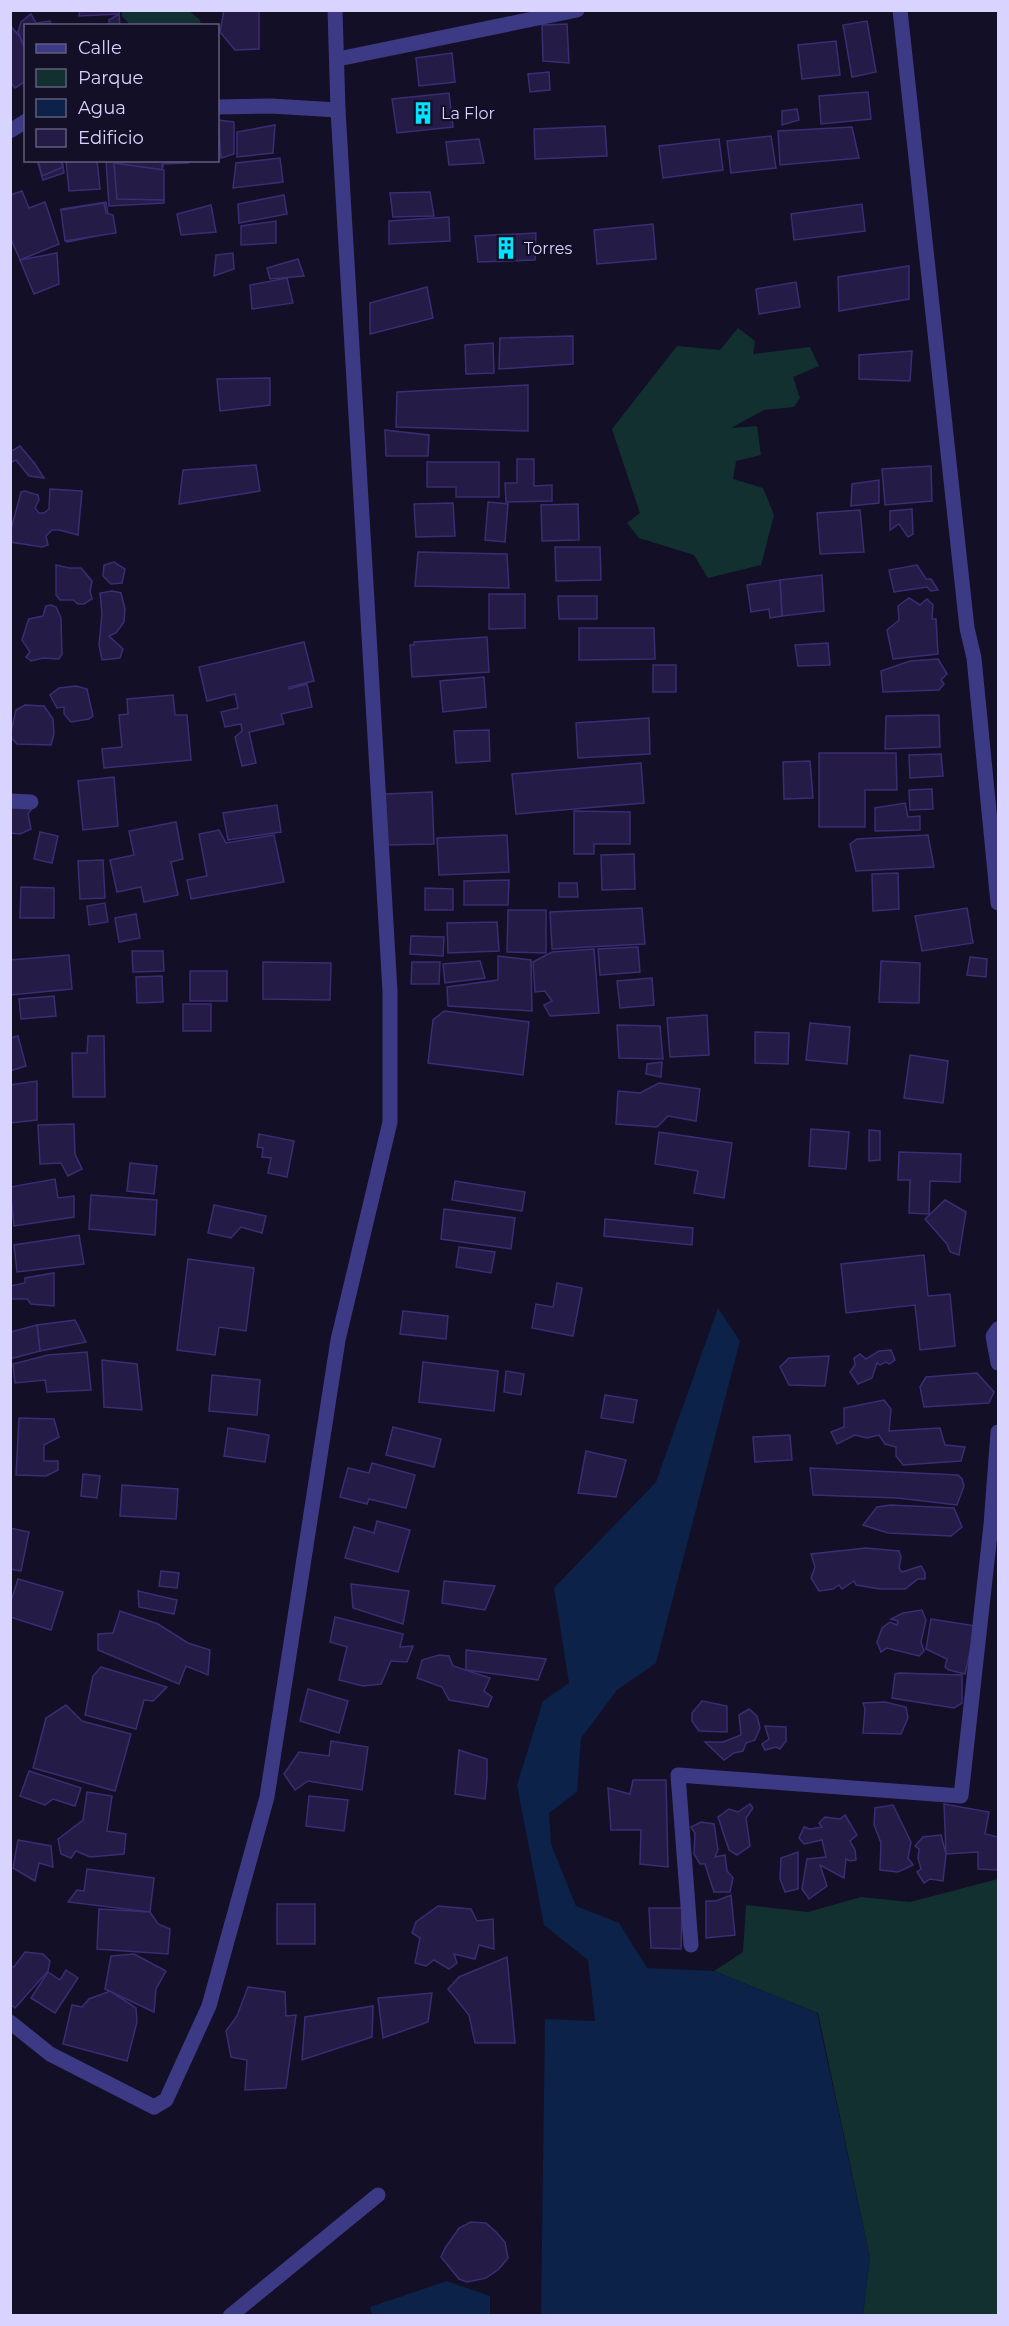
<svg xmlns="http://www.w3.org/2000/svg" width="1009" height="2326" viewBox="0 0 1009 2326" font-family="Montserrat,sans-serif">
<style>
.green{fill:#12302f}
.water{fill:#0c2248}
.building{fill:#241b47;stroke:#3b2d73;stroke-width:1.5}
.lines{fill:none;stroke-linecap:round;stroke-linejoin:round}
.lane{stroke:#3d3a85;stroke-width:15}
.street{stroke:#3d3a85;stroke-width:15}
.labels{text-anchor:middle;dominant-baseline:central;stroke-width:4.5;stroke-linejoin:round;paint-order:stroke}
.poi-label{font-size:16px;fill:#d9d4ff;stroke:#130f26;text-anchor:start}
</style>
<rect width="100%" height="100%" fill="#130f26"/>
<g class="green">
<path d="M122,11H189L200,20L201,25H130L122,16Z"/>
<path d="M738,328L755,341L753,354L810,347L819,366L793,377L800,398L794,407L764,410L731,428L757,426L761,455L736,461L733,479L763,488L774,515L761,565L708,578L694,555L639,538L627,523L640,513L612,429L677,346L720,350Z"/>
<path d="M998,1879V2315H863L870,2258L818,2013L714,1971L743,1952L746,1905L808,1912L861,1897L910,1902Z"/>
</g>
<g class="water">
<path d="M718,1308L740,1341L656,1663L617,1690L581,1738L577,1792L549,1813L551,1844L576,1906L619,1923L647,1968L714,1971L817,2013L870,2258L863,2315H541L545,2019L595,2021L588,1960L544,1925L517,1785L543,1701L569,1683L554,1588L656,1482Z"/>
<path d="M447,2281L490,2296V2315H372L370,2307Z"/>
</g>
<g class="building">
<path d="M80,10H119V14L79,16Z"/>
<path d="M224,10L259,11V49L235,50L220,32Z"/>
<path d="M31,14L36,23L50,21V26H26V52L18,32L21,22Z"/>
<path d="M119,14L120,26H109V20Z"/>
<path d="M867,21L876,72L852,77L843,25Z"/>
<path d="M567,24L569,63L543,61L542,25Z"/>
<path d="M10,25L20,37L26,52V81L15,88L10,82Z"/>
<path d="M836,41L840,75L802,79L798,45Z"/>
<path d="M452,53L455,82L419,86L416,58Z"/>
<path d="M549,72L550,90L530,92L528,74Z"/>
<path d="M868,92L871,119L821,124L819,96Z"/>
<path d="M449,93L453,127L397,133L392,99Z"/>
<path d="M797,109L799,120L782,125V111Z"/>
<path d="M218,120L234,122V154L221,158Z"/>
<path d="M275,125L273,153L237,157V132Z"/>
<path d="M605,126L607,156L535,159L534,129Z"/>
<path d="M852,127L859,158L780,165L778,131Z"/>
<path d="M771,136L776,168L731,173L727,141Z"/>
<path d="M479,139L484,163L449,165L446,142Z"/>
<path d="M719,139L723,170L663,178L659,146Z"/>
<path d="M280,158L283,182L233,188L236,163Z"/>
<path d="M37,160H62L64,173L43,180Z"/>
<path d="M38,160H61L63,167L42,176Z"/>
<path d="M66,160H97L100,189L69,191Z"/>
<path d="M130,160H163V167L131,164Z"/>
<path d="M188,160V163L162,164L164,203L109,206L106,161Z"/>
<path d="M114,163L164,170V200L117,199Z"/>
<path d="M22,191L29,208L45,202L59,244L20,260L10,237V195Z"/>
<path d="M430,192L434,216L393,217L390,193Z"/>
<path d="M284,195L287,214L239,223L238,204Z"/>
<path d="M106,202L111,233L67,242L61,209Z"/>
<path d="M104,203L106,213L113,215L116,233L65,241L61,210Z"/>
<path d="M862,204L865,231L794,240L791,214Z"/>
<path d="M211,205L216,232L181,235L177,214Z"/>
<path d="M449,217L450,241L389,244V221Z"/>
<path d="M276,221V243L241,245V226Z"/>
<path d="M653,224L656,259L597,264L594,230Z"/>
<path d="M536,233L535,260L478,262L475,236Z"/>
<path d="M57,253L59,284L34,294L20,260Z"/>
<path d="M233,253L234,269L214,276L216,255Z"/>
<path d="M298,259L304,276L270,279L267,268Z"/>
<path d="M909,266V299L839,311L838,277Z"/>
<path d="M287,278L293,303L252,309L250,285Z"/>
<path d="M796,282L800,307L759,314L756,289Z"/>
<path d="M427,287L433,318L370,334V303Z"/>
<path d="M573,336V364L499,369L500,338Z"/>
<path d="M493,343L494,373L466,374L465,345Z"/>
<path d="M912,351L910,381L859,379V355Z"/>
<path d="M270,378V405L220,411L217,379Z"/>
<path d="M528,385V431L396,427L397,392Z"/>
<path d="M385,430L429,435L428,456H386Z"/>
<path d="M20,446L35,464L44,478L29,476L16,460L10,463V452Z"/>
<path d="M517,459H534V486L552,485V501L506,502L505,483H517Z"/>
<path d="M427,462H499V497H456V487H427Z"/>
<path d="M256,465L260,491L179,504L183,470Z"/>
<path d="M931,466L932,501L885,505L882,469Z"/>
<path d="M879,480V503L851,506L852,484Z"/>
<path d="M50,489L82,491L78,535L59,530H52L46,536L48,545L42,547L10,542V533L21,492L25,491L38,495L39,500L35,508L39,513H44L49,509Z"/>
<path d="M488,502L508,504L505,542L485,540Z"/>
<path d="M453,503L455,536L416,537L414,504Z"/>
<path d="M578,504L579,540L542,541L541,505Z"/>
<path d="M912,509L913,534L908,537L899,524L890,530V511Z"/>
<path d="M860,510L864,552L820,554L817,513Z"/>
<path d="M555,547H600L601,580L556,581Z"/>
<path d="M418,552L507,554L509,588L415,586Z"/>
<path d="M114,562L125,569L122,583L111,584L103,576L104,565Z"/>
<path d="M56,565L69,568H81L92,581L90,591L92,599L84,604H78L73,600H60L56,595Z"/>
<path d="M917,565L926,579H931L938,590L931,591L927,587L894,592L889,570Z"/>
<path d="M822,575L824,611L782,616L780,580Z"/>
<path d="M780,580L782,616L770,618L769,609L751,612L747,585Z"/>
<path d="M112,591L121,593L125,609L124,622L116,633L109,636L123,649L120,658L102,660L99,645L102,614L100,593Z"/>
<path d="M489,594H525V628L489,629Z"/>
<path d="M558,596H597V619H559Z"/>
<path d="M909,598L920,605L927,599L933,605L932,619H936L938,654L893,659L887,630L899,620L898,606Z"/>
<path d="M51,605L56,607L61,618L62,654L59,659L43,658L31,661L26,657L30,652L22,640L27,624L29,619L43,616L46,606Z"/>
<path d="M579,628H654L655,659L579,660Z"/>
<path d="M487,637L489,672L412,677L410,645H414V642Z"/>
<path d="M304,642L314,681L289,687V689L307,684L312,707L281,714L284,724L249,732L256,763L242,766L235,737L242,731L241,724L225,727L221,712L238,708L235,694L207,701L199,667Z"/>
<path d="M828,643L830,665L798,666L795,645Z"/>
<path d="M938,659L947,674L941,680L944,684L939,690L883,692L881,671L910,661Z"/>
<rect x="653" y="665" width="23" height="27"/>
<path d="M484,677L486,707L443,712L440,681Z"/>
<path d="M76,686L87,689L93,716L89,719L71,722L64,714V707L57,708L50,695L59,688Z"/>
<path d="M173,695L175,715H187L191,760L104,768L102,749L122,747L119,715L128,714L127,699Z"/>
<path d="M25,705L44,706L53,719L54,734L51,745L17,744L10,736L16,710Z"/>
<path d="M939,715L940,747L885,749L886,716Z"/>
<path d="M649,718L650,754L578,758L576,723Z"/>
<path d="M489,730L490,761L456,763L454,731Z"/>
<path d="M819,753H896L897,790H865V827H819Z"/>
<path d="M941,754L943,776L910,778L909,755Z"/>
<path d="M810,761L813,798L784,799L783,762Z"/>
<path d="M641,763L644,803L516,814L512,774Z"/>
<path d="M114,777L118,826L83,830L78,781Z"/>
<path d="M932,789L933,809L910,810L909,790Z"/>
<path d="M432,792L434,844L387,845L385,794Z"/>
<path d="M10,801L35,804L28,814L31,829L20,834L10,833Z"/>
<path d="M905,803L908,817L920,816V830L875,831V808Z"/>
<path d="M277,805L281,832L228,840L223,813Z"/>
<path d="M574,811L630,812V844H594V854H574Z"/>
<path d="M176,822L183,859L171,862L178,895L144,902L141,887L117,892L110,860L134,855L129,831Z"/>
<path d="M219,830L226,843L274,835L284,882L191,899L187,880L207,876L199,834Z"/>
<path d="M40,832L58,836L52,863L34,859Z"/>
<path d="M507,835L509,872L439,875L437,838Z"/>
<path d="M928,835L934,867L856,871L850,844L857,839Z"/>
<path d="M634,854L635,889L602,890L601,855Z"/>
<path d="M103,860L105,898L80,899L78,861Z"/>
<path d="M898,873L899,909L873,911L872,874Z"/>
<path d="M509,880L508,905H464V881Z"/>
<path d="M559,883H577L578,897H559Z"/>
<path d="M21,887L54,888V918H20Z"/>
<path d="M425,888L453,889V910H425Z"/>
<path d="M105,903L108,922L89,925L87,906Z"/>
<path d="M642,908L645,944L552,949L550,912Z"/>
<path d="M967,908L973,943L922,951L915,916Z"/>
<path d="M508,910H546V953L507,952Z"/>
<path d="M136,914L140,938L119,942L115,918Z"/>
<path d="M497,922L499,951L448,953L447,923Z"/>
<path d="M411,936L444,937L443,956L410,954Z"/>
<path d="M638,947L640,972L600,975L598,949Z"/>
<path d="M594,949L599,1013L550,1016L544,1005L552,1001L545,991L535,992L533,962L552,952Z"/>
<path d="M132,951H163L164,971L133,972Z"/>
<path d="M69,955L72,989L10,995V960Z"/>
<path d="M498,956L531,960L532,1011L448,1006L447,987L498,980Z"/>
<path d="M970,957L987,959L986,977L967,975Z"/>
<path d="M480,961L485,978L445,983L443,964Z"/>
<path d="M881,961L920,963L919,1003L879,1002Z"/>
<path d="M263,962L331,963L330,1000L263,999Z"/>
<path d="M412,962H440L439,984H411Z"/>
<rect x="190" y="971" width="37" height="30"/>
<path d="M162,976L163,1002L137,1003L136,977Z"/>
<path d="M652,978L654,1005L620,1008L617,981Z"/>
<path d="M54,996L56,1016L21,1019L19,999Z"/>
<rect x="183" y="1004" width="28" height="27"/>
<path d="M444,1011L529,1022L523,1075L428,1063L433,1020Z"/>
<path d="M707,1015L709,1055L670,1057L667,1018Z"/>
<path d="M810,1023L850,1027L847,1064L806,1060Z"/>
<path d="M617,1025L660,1026L663,1059L619,1058Z"/>
<path d="M755,1032L789,1033L788,1064L755,1063Z"/>
<path d="M18,1036L26,1066L10,1071V1038Z"/>
<path d="M88,1036H104L105,1097H73L72,1053H87Z"/>
<path d="M910,1055L948,1061L943,1103L904,1098Z"/>
<path d="M662,1062L661,1077L646,1074L647,1064Z"/>
<path d="M37,1081V1120L10,1123V1085Z"/>
<path d="M659,1083L700,1089L696,1121L668,1116L657,1127L616,1124L618,1091L640,1093Z"/>
<path d="M74,1124L75,1154L82,1169L68,1176L61,1163L40,1164L38,1125Z"/>
<path d="M811,1129L849,1132L846,1169L809,1166Z"/>
<path d="M869,1130L880,1131V1160L869,1161Z"/>
<path d="M659,1132L732,1143L724,1198L694,1193L698,1171L655,1164Z"/>
<path d="M259,1134L294,1141L287,1177L268,1173L271,1158L262,1157L263,1148L257,1147Z"/>
<path d="M899,1152L961,1154L960,1182L930,1181L929,1214L909,1213L910,1180H898Z"/>
<path d="M130,1163L157,1166L154,1194L127,1191Z"/>
<path d="M55,1179L58,1198L74,1196V1217L14,1226L10,1187Z"/>
<path d="M455,1181L525,1192L522,1211L452,1200Z"/>
<path d="M91,1195L157,1200L155,1235L89,1229Z"/>
<path d="M945,1200L966,1212L959,1255L950,1252L947,1244L925,1219Z"/>
<path d="M214,1205L266,1216L262,1233L241,1227L231,1238L208,1233Z"/>
<path d="M444,1209L515,1218L511,1249L441,1239Z"/>
<path d="M605,1219L693,1228L692,1245L604,1236Z"/>
<path d="M79,1235L84,1264L17,1272L14,1245Z"/>
<path d="M459,1247L495,1252L491,1273L456,1267Z"/>
<path d="M924,1255L928,1296L950,1294L955,1346L920,1350L915,1305L846,1313L841,1264Z"/>
<path d="M188,1259L254,1268L246,1331L219,1327L215,1355L177,1350Z"/>
<path d="M54,1273V1306L31,1304L27,1299H10V1286L25,1283V1278Z"/>
<path d="M557,1283L582,1288L573,1336L532,1328L536,1304L553,1307Z"/>
<path d="M403,1311L448,1316L446,1339L400,1334Z"/>
<path d="M75,1320L86,1342L40,1351L37,1325Z"/>
<path d="M37,1325L40,1351L10,1359V1332Z"/>
<path d="M891,1350L895,1360L889,1364L886,1362L880,1365L877,1363L872,1378L858,1384L850,1372L855,1365L854,1358L860,1354L866,1359L879,1351Z"/>
<path d="M87,1352L91,1390L47,1392L45,1380L15,1383L13,1364L48,1355Z"/>
<path d="M829,1356L825,1386L789,1385L780,1367L789,1358Z"/>
<path d="M102,1360L137,1364L142,1410L104,1407Z"/>
<path d="M423,1362L498,1371L494,1411L419,1402Z"/>
<path d="M506,1371L524,1374L521,1395L504,1392Z"/>
<path d="M977,1373L994,1392L989,1403L924,1407L920,1387L926,1377Z"/>
<path d="M212,1375L260,1380L257,1415L209,1411Z"/>
<path d="M605,1395L637,1400L633,1423L601,1418Z"/>
<path d="M884,1400L891,1409L889,1431L940,1428L945,1445L965,1447L961,1461L903,1465L896,1456V1447L885,1444L879,1435L867,1438L855,1435L837,1444L831,1432L844,1427V1408Z"/>
<path d="M19,1418L54,1419L59,1437L44,1445V1461H58V1470L46,1476L16,1475Z"/>
<path d="M393,1427L441,1439L434,1467L386,1455Z"/>
<path d="M228,1428L269,1435L265,1462L224,1456Z"/>
<path d="M790,1435L792,1460L755,1462L753,1437Z"/>
<path d="M586,1451L626,1460L616,1497L578,1493Z"/>
<path d="M372,1463L415,1475L406,1508L369,1499L367,1504L340,1497L348,1468L369,1473Z"/>
<path d="M810,1468L958,1475L962,1479L964,1486L957,1505L898,1498L813,1495Z"/>
<path d="M83,1474L100,1476L97,1498L81,1496Z"/>
<path d="M122,1485L178,1489L176,1519L120,1516Z"/>
<path d="M890,1505L954,1508L962,1527L951,1536L888,1533L863,1525L877,1507Z"/>
<path d="M377,1521L410,1530L398,1572L345,1558L354,1527L374,1533Z"/>
<path d="M10,1528L29,1532L21,1571L10,1569Z"/>
<path d="M866,1548L899,1551L901,1557L899,1568L902,1572L921,1566L925,1573V1579H918L905,1589H880L856,1585L854,1581L842,1589L839,1585L833,1589L819,1591L811,1578L815,1567L811,1554Z"/>
<path d="M161,1571L179,1573L177,1588L159,1586Z"/>
<path d="M18,1579L63,1592L51,1630L10,1617V1604Z"/>
<path d="M444,1581L495,1586L485,1610L442,1603Z"/>
<path d="M351,1584L409,1591L403,1624L353,1608Z"/>
<path d="M138,1591L177,1600L174,1614L139,1607Z"/>
<path d="M922,1610L926,1620L921,1642L924,1651L919,1656L887,1648L881,1652L877,1642L882,1628L890,1622L897,1625L898,1621L891,1619L903,1613Z"/>
<path d="M120,1611L158,1624L188,1643L210,1650L208,1675L186,1666L179,1684L98,1650V1634L113,1633Z"/>
<path d="M335,1617L403,1634L400,1647L413,1646L407,1662L391,1661L381,1684L363,1686L339,1680L347,1647L330,1642Z"/>
<path d="M931,1619L976,1626L965,1674L949,1670L945,1667L947,1659L926,1649Z"/>
<path d="M466,1650L546,1659L538,1680L466,1670Z"/>
<path d="M439,1655L449,1656L453,1666L490,1678L484,1691L492,1697L488,1707L449,1700L442,1687L417,1678L422,1660Z"/>
<path d="M101,1667L167,1687L153,1701L144,1700L136,1729L85,1715L93,1676Z"/>
<path d="M899,1673L962,1675V1703L954,1708L892,1698L895,1674Z"/>
<path d="M308,1689L348,1701L339,1733L300,1721Z"/>
<path d="M702,1701L727,1706V1732L699,1731L692,1721V1713Z"/>
<path d="M885,1702L906,1707L908,1718L901,1734L863,1733L865,1709L863,1703Z"/>
<path d="M66,1705L82,1721L131,1734L115,1791L33,1768L46,1718Z"/>
<path d="M749,1709L757,1716L760,1728L755,1740L746,1743L743,1751L734,1753L724,1760L705,1742H723L741,1735L739,1715Z"/>
<path d="M765,1726L786,1727V1741L780,1749L776,1747L765,1750L762,1744L769,1739Z"/>
<path d="M331,1741L368,1747L362,1790L308,1781L295,1790L284,1774L299,1752L329,1756Z"/>
<path d="M459,1750L487,1759V1778L485,1799L455,1794Z"/>
<path d="M29,1771L81,1788L75,1806L53,1799L45,1805L20,1796Z"/>
<path d="M633,1780H666L668,1867L640,1864L641,1830H611L608,1788L630,1794Z"/>
<path d="M87,1792L112,1796L107,1831L126,1834L124,1854L90,1857L76,1851L71,1858L61,1854L58,1839L83,1820Z"/>
<path d="M309,1796L348,1800L344,1831L306,1826Z"/>
<path d="M750,1804L753,1808L746,1818L750,1846L737,1855L729,1850L718,1817L729,1809L738,1812Z"/>
<path d="M944,1804L989,1812L985,1834L998,1837V1870L978,1869V1852L946,1854Z"/>
<path d="M893,1805L911,1842L908,1858L913,1865L898,1872L880,1870L881,1843L874,1825L875,1808Z"/>
<path d="M845,1815L857,1835L850,1841L855,1850L856,1860L850,1861L846,1859L844,1878L820,1865L827,1886L809,1899L802,1889L807,1859L826,1857L822,1840L804,1844L799,1838L804,1827L810,1829L822,1827L819,1823L825,1817L840,1819Z"/>
<path d="M701,1822L714,1824L718,1850L715,1857L725,1855L727,1871L733,1878L730,1892H714L705,1864H700L694,1854L695,1833L691,1827Z"/>
<path d="M941,1835L946,1854L943,1881L930,1879L924,1883L917,1872L921,1869L918,1858L919,1849L915,1846L923,1837Z"/>
<path d="M18,1840L51,1846L53,1867L39,1863L35,1881L13,1868Z"/>
<path d="M798,1852V1889L785,1892L780,1879L781,1858Z"/>
<path d="M87,1869L154,1878L150,1912L68,1902L77,1890L84,1891Z"/>
<path d="M731,1895L735,1935L706,1938V1901H716Z"/>
<rect x="277" y="1904" width="38" height="40"/>
<path d="M438,1906L471,1909L477,1921L493,1919L494,1949L479,1945L475,1959L454,1954L457,1963L449,1969L434,1960L426,1966L415,1963L420,1938L412,1933L416,1922Z"/>
<path d="M649,1908H682L681,1949L651,1948Z"/>
<path d="M99,1909L150,1912L158,1924L170,1929L168,1954L97,1949Z"/>
<path d="M25,1952L43,1954L50,1961L48,1971L15,2008L10,2004V1966L14,1967Z"/>
<path d="M134,1954L166,1971L156,1989L154,2012L105,1989L111,1956Z"/>
<path d="M507,1957L515,2043H475L469,2015L448,1989L459,1977Z"/>
<path d="M66,1970L78,1978L55,2013L31,1998L48,1972L60,1980Z"/>
<path d="M248,1987L285,1992L286,2016L296,2015L286,2088L245,2090L247,2060L231,2057L226,2031L237,2016Z"/>
<path d="M110,1991L136,2008L137,2022L127,2061L63,2044L72,2005L82,2007L89,1999Z"/>
<path d="M432,1993L428,2022L383,2038L378,1998Z"/>
<path d="M373,2006L372,2037L302,2060L305,2017Z"/>
<path d="M471,2222L486,2223L496,2232L505,2242L508,2258L499,2269L486,2278L467,2282L459,2279L441,2257L445,2248L459,2228Z"/>
</g>
<g class="lines">
<g class="lane">
<path d="M10,2022L50,2054L154,2107"/>
<path d="M230,2316L378,2195"/>
</g>
<g class="street">
<path d="M900,10L967,628L974,658L998,903"/>
<path d="M338,59L577,10"/>
<path d="M218,107L271,106L338,110"/>
<path d="M10,131L26,121"/>
<path d="M10,801L31,802"/>
<path d="M998,1329L993,1336L998,1363"/>
<path d="M691,1945L678,1775L961,1796L991,1525L998,1432"/>
<path d="M154,2107L166,2100L209,2006L267,1797L338,1340L390,1122V991L338,110L335,10"/>
</g>
</g>
<defs>
<g id="building-bare" transform="scale(1.8)"><path d="M-4-6H4V6H1V3H-1V6H-4ZM-2.5-4.3h1.7v1.8h-1.7ZM.8-4.3h1.7v1.8H.8ZM-2.5-1h1.7V.8h-1.7ZM.8-1h1.7V.8H.8Z" fill="#00e5ff" stroke="#130f26" stroke-width="2.5" paint-order="stroke"/></g>
</defs>
<g fill-rule="evenodd">
<use href="#building-bare" x="423" y="113"/>
<use href="#building-bare" x="506" y="248"/>
</g>
<g class="labels">
<g class="poi-label">
<text x="441" y="113">La Flor</text>
<text x="524" y="248">Torres</text>
</g>
</g>
<rect width="1009" height="2326" fill="none" stroke="#d9d4ff" stroke-width="24"/>
<rect x="24" y="24" width="195" height="138" fill="#130f26" stroke="#625e7d" stroke-width="1.5"/>
<rect x="36" y="44" width="30" height="9" fill="#3d3a85" stroke="#625e7d" stroke-width="1.5"/>
<text x="78" y="54" font-size="18" fill="#d9d4ff">Calle</text>
<rect x="36" y="69" width="30" height="18" fill="#12302f" stroke="#625e7d" stroke-width="1.5"/>
<text x="78" y="84" font-size="18" fill="#d9d4ff">Parque</text>
<rect x="36" y="99" width="30" height="18" fill="#0c2248" stroke="#625e7d" stroke-width="1.5"/>
<text x="78" y="114" font-size="18" fill="#d9d4ff">Agua</text>
<rect x="36" y="129" width="30" height="18" fill="#241b47" stroke="#625e7d" stroke-width="1.5"/>
<text x="78" y="144" font-size="18" fill="#d9d4ff">Edificio</text>
</svg>
